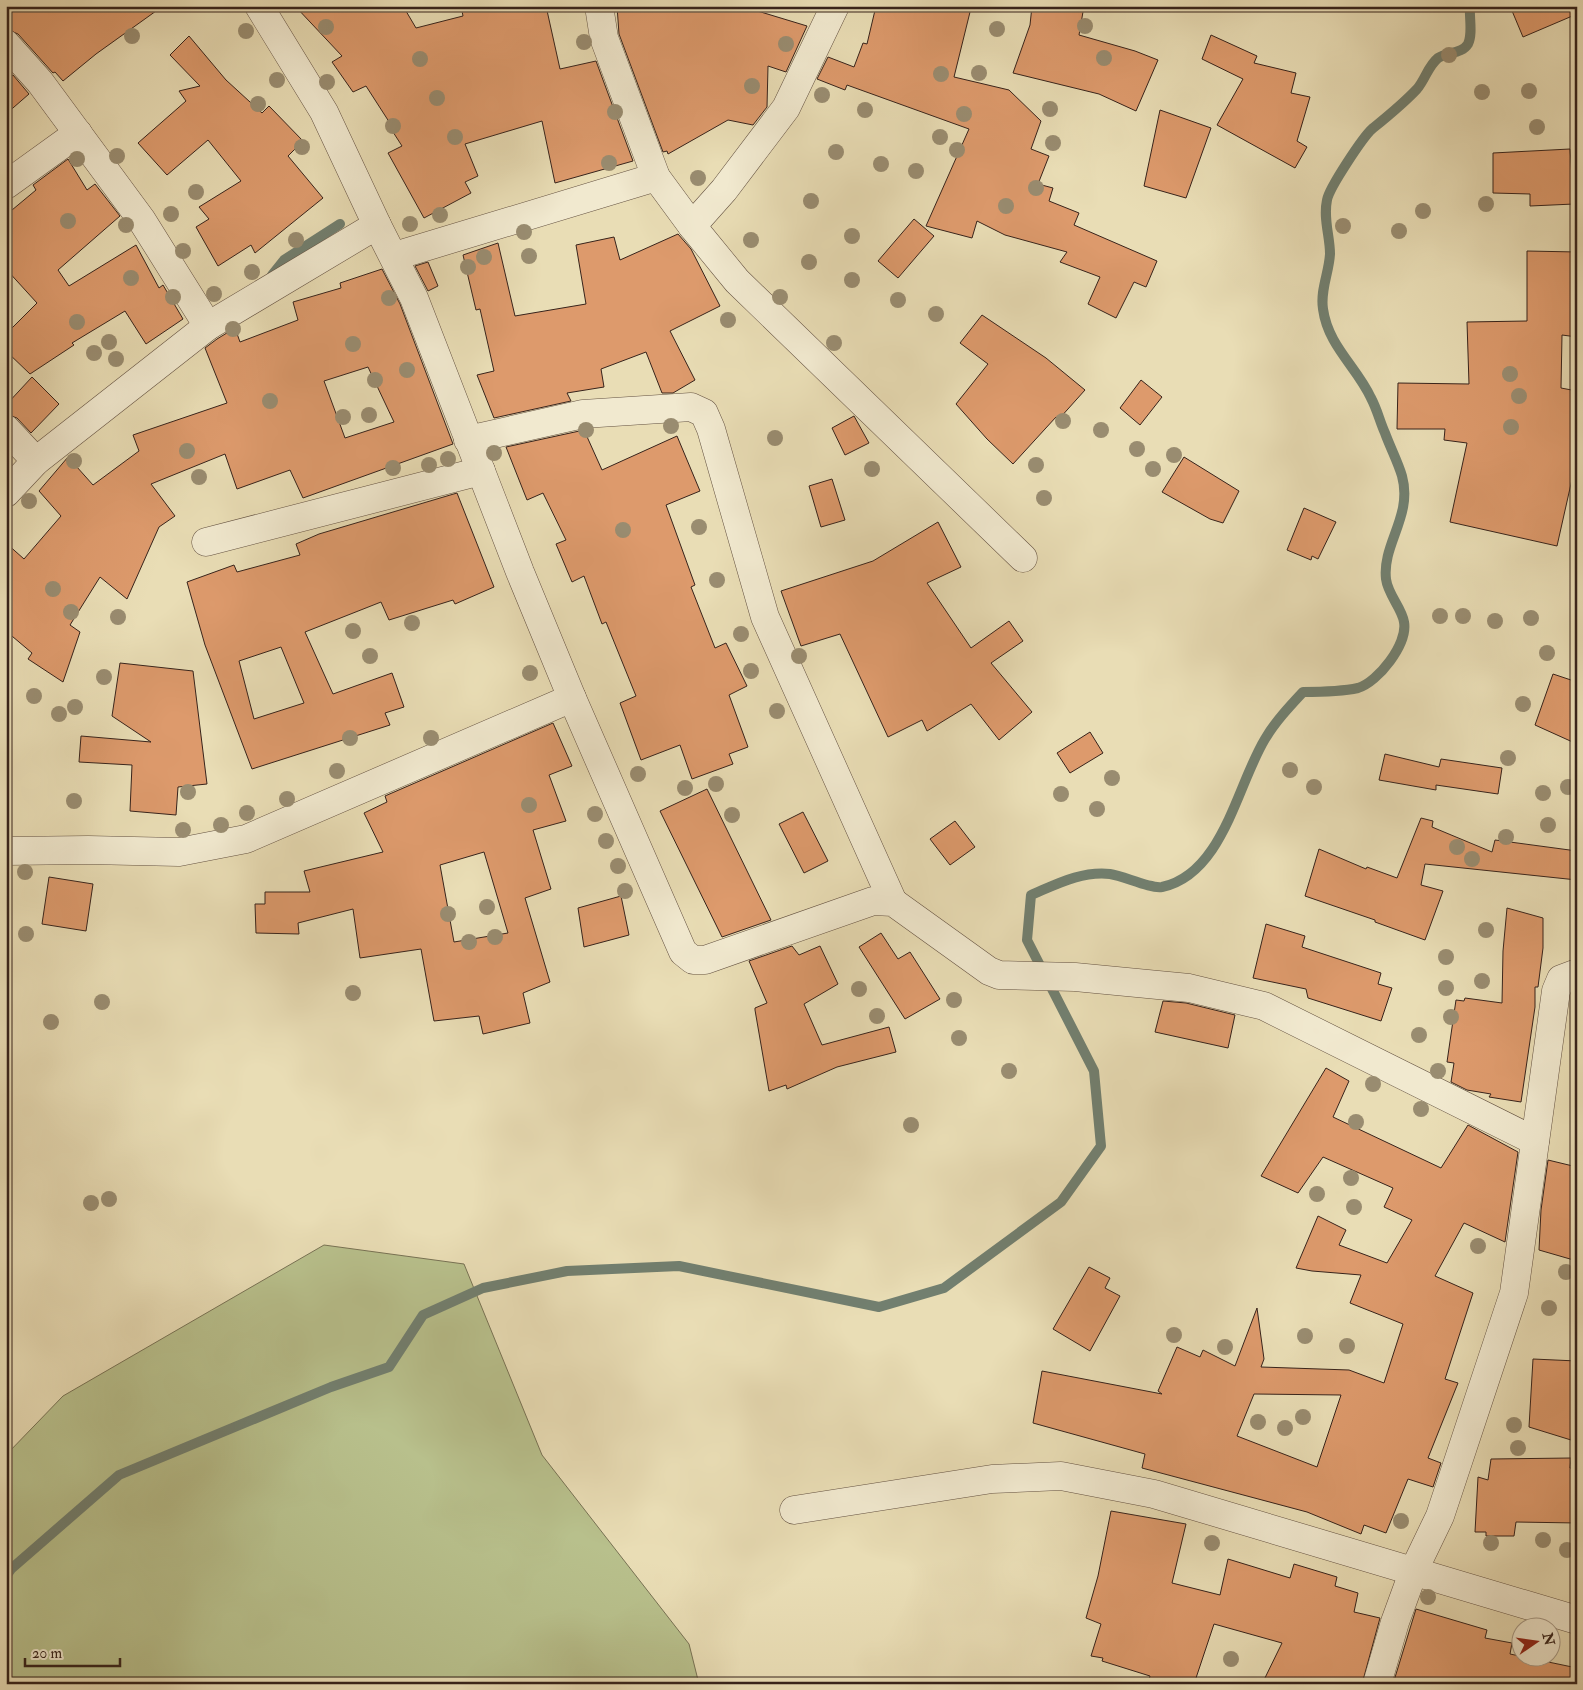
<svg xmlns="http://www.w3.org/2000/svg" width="1583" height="1690" viewBox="0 0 1583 1690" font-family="'IM FELL Double Pica',serif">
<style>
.green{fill:#b8c08c;stroke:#787254}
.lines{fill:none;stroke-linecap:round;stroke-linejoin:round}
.stream{stroke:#727f6f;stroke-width:10}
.building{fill:#dd9a6c;stroke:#37231b;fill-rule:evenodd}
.minor-casing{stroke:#645242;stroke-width:29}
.minor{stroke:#f1e9cf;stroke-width:28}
.tree{fill:#998c70}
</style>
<rect width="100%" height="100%" fill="#e9ddb5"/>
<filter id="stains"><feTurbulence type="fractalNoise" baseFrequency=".004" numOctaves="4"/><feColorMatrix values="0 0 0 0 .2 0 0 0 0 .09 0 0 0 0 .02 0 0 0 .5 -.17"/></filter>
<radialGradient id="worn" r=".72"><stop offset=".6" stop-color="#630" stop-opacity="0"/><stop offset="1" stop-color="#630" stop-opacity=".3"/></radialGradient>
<path class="green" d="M324,1245L464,1264L542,1455L689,1644L699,1684H6V1455L63,1396Z"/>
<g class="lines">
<g class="stream">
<path d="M272,275L284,260L340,224"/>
<path d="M6,1576L11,1569L119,1475L331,1387L389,1367L423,1315L483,1288L567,1271L679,1266L879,1307L944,1288L1061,1202L1101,1146L1094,1071L1027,940L1031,895C1057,884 1081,871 1110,874C1124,876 1150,889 1162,887C1223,874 1237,785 1265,739C1275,722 1289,707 1303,692C1321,692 1340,692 1358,688C1378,682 1408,644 1404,622C1402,608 1388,595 1386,579C1382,544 1413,516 1402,476C1398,462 1390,447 1385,433C1380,422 1377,409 1371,398C1357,367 1328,346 1323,309C1320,290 1329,273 1330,254C1330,236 1323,219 1327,200C1329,188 1363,137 1372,129C1388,116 1403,104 1417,89C1425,80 1428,66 1438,58C1447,52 1462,54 1468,44C1473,34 1469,17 1470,6"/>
</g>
</g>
<g class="building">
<path d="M6,6H163L96,54L63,81L55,72L53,73L18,34L6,29Z"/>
<path d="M295,6H403L416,28L463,16L461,6H546L560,69L596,61L633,161L555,183L542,121L465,144L478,176L465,182L471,193L424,218L388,153L402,146L393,132L395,131L366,86L353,92L332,62L342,56Z"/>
<path d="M617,6H741L807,26L786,72L768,66L767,107L753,125L728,120L668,154L667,151L663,152L619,34Z"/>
<path d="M876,6H948L970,12L954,77L1009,90L1041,121L1031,149L1049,156L1038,184L1053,188L1049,201L1079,213L1074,225L1157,261L1146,287L1134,282L1116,318L1088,304L1100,277L1060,262L1067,252L1005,235L977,221L972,238L926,226L969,129L847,85L845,90L817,79L828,57L854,67L863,43L867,44Z"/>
<path d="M1032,6H1084L1079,35L1135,51L1158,60L1136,111L1099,94L1013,73L1030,25Z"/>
<path d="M1510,6H1577V14L1523,37Z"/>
<path d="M1211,35L1257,56L1254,63L1296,73L1291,93L1310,97L1297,141L1307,147L1295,168L1217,125L1243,79L1202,59Z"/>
<path d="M189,36L226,80L262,113L269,106L303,141L288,156L323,198L255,253L251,245L218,266L196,227L209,219L199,207L241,181L208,140L167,175L138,143L186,101L179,91L200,86L170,55Z"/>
<path d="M13,75L29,94L6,114V80Z"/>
<path d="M1160,110L1211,128L1186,198L1144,186Z"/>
<path d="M1570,149L1574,204L1530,206V194L1493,193V153Z"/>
<path d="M68,159L87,190L95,184L120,216L58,270L69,286L136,245L159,288L163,285L183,319L146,344L125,311L72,343L74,345L30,374L6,351V334L37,303L6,269V215L36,190L33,185Z"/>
<path d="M914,219L934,236L898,278L878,261Z"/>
<path d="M678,234L691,249L720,306L670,331L695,380L673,393H662L646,352L601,369L604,387L567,393L571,401L494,418L477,375L494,371L480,309L476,310L463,255L498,243L515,316L586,304L576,245L614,237L620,260Z"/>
<path d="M1527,251L1577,252V337L1562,335L1561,388L1577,391V457L1557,546L1450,522L1467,443L1444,440L1445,429H1397L1398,383L1469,384L1467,322L1527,321Z"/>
<path d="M428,262L438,286L428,291L415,266Z"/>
<path d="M382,269L400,304L453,444L303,498L290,470L237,489L225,454L151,484L175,516L159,527L127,599L100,577L70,625L80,632L63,682L28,659L32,653L6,631V543L24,559L61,516L39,491L68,457L93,485L139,451L133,435L227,403L205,348L217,339L235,328L240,342L298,320L293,302L341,288L340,283ZM368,367L394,422L345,438L324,381Z"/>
<path d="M982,315L1046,358L1085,390L1059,419L1056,417L1013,464L987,439L956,404L988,364L960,343Z"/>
<path d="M32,377L59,404L31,433L17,418L6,414V405Z"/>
<path d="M1141,380L1162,397L1140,425L1120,408Z"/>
<path d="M854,416L869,443L845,455L832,428Z"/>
<path d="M584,430L602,470L677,436L700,491L666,505L695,585L691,587L715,648L726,643L747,686L729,695L748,747L729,754L733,764L692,779L680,745L641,760L620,703L636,696L606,622L602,624L584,576L572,582L556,544L566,540L543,493L527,500L506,447Z"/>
<path d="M1184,457L1239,491L1223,523L1210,519L1162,492Z"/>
<path d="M832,479L845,520L821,527L809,486Z"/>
<path d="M457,493L494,587L455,604L453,600L389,620L381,602L305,632L333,694L392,673L404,707L385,713L390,725L252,769L205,645L187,582L234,565L237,572L300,555L296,544L319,534ZM281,647L304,703L254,719L239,661Z"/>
<path d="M1304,508L1336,522L1318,559L1312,556L1311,560L1287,550Z"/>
<path d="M938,522L961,567L927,583L971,648L1009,621L1023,641L991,663L1032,712L999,740L971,704L927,731L922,720L888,737L840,634L801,646L781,591L873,561Z"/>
<path d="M120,663L193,671L207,784L178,787L176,815L130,811L132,765L79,762L81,736L151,742L112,716Z"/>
<path d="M1553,674L1577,682V744L1535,725Z"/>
<path d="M553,723L572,766L549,775L566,821L533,830L551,889L525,898L550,982L523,993L530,1023L483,1034L479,1016L434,1021L421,949L360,958L353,909L298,923L299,934L256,933L255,904H265V892H310L304,871L383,852L364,813L387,802L385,796ZM484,852L508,933L454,942L440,865Z"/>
<path d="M1090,732L1103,753L1070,773L1057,753Z"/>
<path d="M1385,754L1439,767L1441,759L1502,768L1498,794L1436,785V790L1379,780Z"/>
<path d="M707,789L771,920L722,937L660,811Z"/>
<path d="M803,812L828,861L804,873L779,824Z"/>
<path d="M1421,818L1433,821L1432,827L1492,852L1495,840L1577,851V880L1425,864L1421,885L1443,891L1425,940L1375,922V920L1305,896L1319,849L1366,869L1367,867L1397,878Z"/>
<path d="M955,821L975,847L950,865L930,839Z"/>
<path d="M49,877L93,884L86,931L42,924Z"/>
<path d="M621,896L629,935L584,947L578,908Z"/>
<path d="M1507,908L1543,918V948L1538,987H1535V1007L1521,1102L1489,1097L1491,1094L1467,1090L1451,1082L1454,1063L1447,1062L1456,1000L1464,1001L1465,998L1502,1003L1503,951Z"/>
<path d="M1266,924L1305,936L1302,947L1381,973L1378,984L1392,988L1381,1021L1308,998L1306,989L1253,978Z"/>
<path d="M881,933L898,959L910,952L940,999L905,1019L859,947Z"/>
<path d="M792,946L799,955L820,946L838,984L804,1004L822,1045L889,1027L896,1052L837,1067L787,1089L786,1085L769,1091L755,1010V1008L767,1003L749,961Z"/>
<path d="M1163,1001L1186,1003L1235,1015L1228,1048L1155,1032Z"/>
<path d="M1326,1068L1349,1081L1333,1117L1441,1168L1468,1125L1518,1152L1505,1242L1464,1223L1435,1276L1473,1293L1445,1379L1458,1383L1428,1458L1441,1463L1433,1487L1408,1479L1386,1533L1364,1525L1361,1534L1307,1512L1142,1468L1145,1454L1033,1423L1042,1371L1162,1394L1158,1391L1177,1347L1200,1357L1203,1350L1235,1366L1257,1308L1264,1359L1261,1367L1349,1370L1384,1383L1403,1324L1350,1303L1361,1275L1312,1271L1296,1268L1318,1216L1346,1230L1339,1245L1387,1263L1412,1220L1384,1207L1393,1188L1323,1157L1298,1193L1261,1176ZM1254,1394L1341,1395L1317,1467L1237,1436Z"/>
<path d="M1548,1160L1577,1167V1261L1539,1250L1541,1210Z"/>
<path d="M1089,1267L1110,1278L1105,1288L1120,1296L1090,1351L1053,1329Z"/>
<path d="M1533,1359L1577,1361V1417H1572L1571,1440L1529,1427Z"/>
<path d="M1571,1458L1570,1468H1577V1523L1516,1522L1514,1536H1486V1532H1475L1478,1477L1488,1480L1491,1459Z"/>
<path d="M1111,1511L1186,1524L1172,1583L1220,1595L1228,1559L1290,1578L1294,1564L1337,1577L1335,1586L1358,1593L1354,1612L1380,1618L1362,1684H1262L1282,1643L1214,1624L1194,1684H1148L1150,1676L1102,1661L1103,1658L1091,1656L1101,1624L1086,1618L1098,1576Z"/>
<path d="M1416,1609L1487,1630L1485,1638L1512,1643L1510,1654L1577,1668V1684H1393Z"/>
</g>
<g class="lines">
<g class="minor-casing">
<g id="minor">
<path d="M259,6L324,112L377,225L414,298L520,572L572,698L683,952L693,960H705L873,901L893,902L989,971L999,975L1075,977L1189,988L1264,1006L1535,1141"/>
<path d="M599,6L604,38L656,177L692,226L737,281L1023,558"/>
<path d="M6,44L40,82L141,219L208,326"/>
<path d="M6,185L78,133"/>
<path d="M692,226L724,190L786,108L835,6"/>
<path d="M395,256L656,177"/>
<path d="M6,429L36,461"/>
<path d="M468,440L583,414L691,407L704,413L711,429L765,617L893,902"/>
<path d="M6,493L36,461L208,326L377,225"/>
<path d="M206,542L481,471"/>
<path d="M6,851L88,850L179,852L246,839L572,698"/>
<path d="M794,1510L992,1479L1061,1476L1154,1494L1577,1620"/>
<path d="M1377,1684L1395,1622L1414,1570L1440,1516L1514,1293L1556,991L1561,979L1577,973"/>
</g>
</g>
<use href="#minor" class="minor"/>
</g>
<g class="tree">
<circle cx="1085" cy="26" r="8"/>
<circle cx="326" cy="27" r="8"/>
<circle cx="997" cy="29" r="8"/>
<circle cx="246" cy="31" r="8"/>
<circle cx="132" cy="36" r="8"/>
<circle cx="584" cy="42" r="8"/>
<circle cx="786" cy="44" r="8"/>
<circle cx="1449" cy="55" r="8"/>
<circle cx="1104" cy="58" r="8"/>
<circle cx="420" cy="59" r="8"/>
<circle cx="979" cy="73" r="8"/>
<circle cx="941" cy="74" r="8"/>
<circle cx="277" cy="80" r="8"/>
<circle cx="327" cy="82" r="8"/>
<circle cx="752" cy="86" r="8"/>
<circle cx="1529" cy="91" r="8"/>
<circle cx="1482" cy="92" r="8"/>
<circle cx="822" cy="95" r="8"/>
<circle cx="437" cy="98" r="8"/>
<circle cx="258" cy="104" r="8"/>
<circle cx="1050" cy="109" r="8"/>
<circle cx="865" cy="110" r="8"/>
<circle cx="615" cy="112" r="8"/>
<circle cx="964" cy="114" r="8"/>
<circle cx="393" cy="126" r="8"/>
<circle cx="1537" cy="127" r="8"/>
<circle cx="455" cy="137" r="8"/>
<circle cx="940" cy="137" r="8"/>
<circle cx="1053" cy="143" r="8"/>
<circle cx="302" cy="147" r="8"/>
<circle cx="957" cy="150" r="8"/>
<circle cx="836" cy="152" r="8"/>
<circle cx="117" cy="156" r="8"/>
<circle cx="77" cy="159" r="8"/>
<circle cx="609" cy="163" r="8"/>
<circle cx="881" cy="164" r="8"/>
<circle cx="916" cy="171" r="8"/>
<circle cx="698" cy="178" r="8"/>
<circle cx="1036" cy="188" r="8"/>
<circle cx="196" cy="192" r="8"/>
<circle cx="811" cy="201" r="8"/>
<circle cx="1486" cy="204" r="8"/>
<circle cx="1006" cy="206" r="8"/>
<circle cx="1423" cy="211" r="8"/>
<circle cx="171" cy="214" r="8"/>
<circle cx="440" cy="215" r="8"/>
<circle cx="68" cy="221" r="8"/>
<circle cx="410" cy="224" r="8"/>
<circle cx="126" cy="225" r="8"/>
<circle cx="1343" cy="226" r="8"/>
<circle cx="1399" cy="231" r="8"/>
<circle cx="524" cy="232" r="8"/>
<circle cx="852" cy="236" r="8"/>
<circle cx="296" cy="240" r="8"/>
<circle cx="751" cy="240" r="8"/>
<circle cx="183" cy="251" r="8"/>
<circle cx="529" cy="256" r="8"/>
<circle cx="484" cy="257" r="8"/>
<circle cx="809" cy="262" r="8"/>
<circle cx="468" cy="267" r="8"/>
<circle cx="252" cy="272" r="8"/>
<circle cx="131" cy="278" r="8"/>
<circle cx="852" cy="280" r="8"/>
<circle cx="214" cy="294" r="8"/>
<circle cx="173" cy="297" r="8"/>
<circle cx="780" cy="297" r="8"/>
<circle cx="389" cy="298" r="8"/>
<circle cx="898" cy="300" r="8"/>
<circle cx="936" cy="314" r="8"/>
<circle cx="728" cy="320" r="8"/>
<circle cx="77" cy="322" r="8"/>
<circle cx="233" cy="329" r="8"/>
<circle cx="109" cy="342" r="8"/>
<circle cx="834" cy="343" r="8"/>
<circle cx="353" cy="344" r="8"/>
<circle cx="94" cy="353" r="8"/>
<circle cx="116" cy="359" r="8"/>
<circle cx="407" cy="370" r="8"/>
<circle cx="1510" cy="374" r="8"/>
<circle cx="375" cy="380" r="8"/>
<circle cx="1519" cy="396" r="8"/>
<circle cx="270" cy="401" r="8"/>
<circle cx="369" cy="415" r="8"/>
<circle cx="343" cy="417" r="8"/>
<circle cx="1063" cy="421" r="8"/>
<circle cx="671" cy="426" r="8"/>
<circle cx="1511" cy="427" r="8"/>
<circle cx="586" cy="430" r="8"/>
<circle cx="1101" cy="430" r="8"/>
<circle cx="775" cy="438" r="8"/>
<circle cx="1137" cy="449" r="8"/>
<circle cx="187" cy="451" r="8"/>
<circle cx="494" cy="453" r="8"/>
<circle cx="1174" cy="455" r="8"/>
<circle cx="448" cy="459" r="8"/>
<circle cx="74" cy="461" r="8"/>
<circle cx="429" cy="465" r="8"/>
<circle cx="1036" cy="465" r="8"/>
<circle cx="393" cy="468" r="8"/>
<circle cx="872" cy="469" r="8"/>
<circle cx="1153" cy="469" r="8"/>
<circle cx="199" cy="477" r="8"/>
<circle cx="1044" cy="498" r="8"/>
<circle cx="29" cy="501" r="8"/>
<circle cx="699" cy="527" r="8"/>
<circle cx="623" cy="530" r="8"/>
<circle cx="717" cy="580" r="8"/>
<circle cx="53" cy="589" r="8"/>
<circle cx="71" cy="612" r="8"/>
<circle cx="1440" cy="616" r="8"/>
<circle cx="1463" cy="616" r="8"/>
<circle cx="118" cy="617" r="8"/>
<circle cx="1531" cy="618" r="8"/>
<circle cx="1495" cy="621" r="8"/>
<circle cx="412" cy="623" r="8"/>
<circle cx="353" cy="631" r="8"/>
<circle cx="741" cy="634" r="8"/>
<circle cx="1547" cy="653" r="8"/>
<circle cx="370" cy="656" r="8"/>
<circle cx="799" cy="656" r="8"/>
<circle cx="751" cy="671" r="8"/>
<circle cx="530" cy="673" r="8"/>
<circle cx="104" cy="677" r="8"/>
<circle cx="34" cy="696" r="8"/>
<circle cx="1523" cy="704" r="8"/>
<circle cx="75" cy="707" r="8"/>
<circle cx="777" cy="711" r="8"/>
<circle cx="59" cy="714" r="8"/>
<circle cx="350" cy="738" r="8"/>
<circle cx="431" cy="738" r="8"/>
<circle cx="1508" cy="758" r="8"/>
<circle cx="1290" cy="770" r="8"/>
<circle cx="337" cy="771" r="8"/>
<circle cx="638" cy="774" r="8"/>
<circle cx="1112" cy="778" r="8"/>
<circle cx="716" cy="784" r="8"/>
<circle cx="1314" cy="787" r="8"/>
<circle cx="1568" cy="787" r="8"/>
<circle cx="685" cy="788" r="8"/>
<circle cx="188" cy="792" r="8"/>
<circle cx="1543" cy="793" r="8"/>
<circle cx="1061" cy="794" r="8"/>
<circle cx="287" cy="799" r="8"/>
<circle cx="74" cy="801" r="8"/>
<circle cx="529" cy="805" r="8"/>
<circle cx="1097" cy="809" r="8"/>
<circle cx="247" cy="813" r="8"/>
<circle cx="595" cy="814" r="8"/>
<circle cx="732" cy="815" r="8"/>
<circle cx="221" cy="825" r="8"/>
<circle cx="1548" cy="825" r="8"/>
<circle cx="183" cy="830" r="8"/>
<circle cx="1506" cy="837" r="8"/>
<circle cx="606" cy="841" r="8"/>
<circle cx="1457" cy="847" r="8"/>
<circle cx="1472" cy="859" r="8"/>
<circle cx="618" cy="866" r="8"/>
<circle cx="25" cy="872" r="8"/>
<circle cx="625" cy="891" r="8"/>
<circle cx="487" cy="907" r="8"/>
<circle cx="448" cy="914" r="8"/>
<circle cx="1486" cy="930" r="8"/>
<circle cx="26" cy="934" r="8"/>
<circle cx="495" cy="937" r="8"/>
<circle cx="469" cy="942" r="8"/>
<circle cx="1446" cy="957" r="8"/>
<circle cx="1482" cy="981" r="8"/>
<circle cx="1446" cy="988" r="8"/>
<circle cx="859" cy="989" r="8"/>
<circle cx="353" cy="993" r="8"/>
<circle cx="954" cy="1000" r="8"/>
<circle cx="102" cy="1002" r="8"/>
<circle cx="877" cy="1016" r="8"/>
<circle cx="1451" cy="1017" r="8"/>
<circle cx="51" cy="1022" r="8"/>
<circle cx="1419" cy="1035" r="8"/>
<circle cx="959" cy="1038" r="8"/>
<circle cx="1009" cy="1071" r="8"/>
<circle cx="1438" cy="1071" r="8"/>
<circle cx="1373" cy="1084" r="8"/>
<circle cx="1421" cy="1109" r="8"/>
<circle cx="1356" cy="1122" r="8"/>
<circle cx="911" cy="1125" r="8"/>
<circle cx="1351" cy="1178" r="8"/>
<circle cx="1317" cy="1194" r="8"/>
<circle cx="109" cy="1199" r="8"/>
<circle cx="91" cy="1203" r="8"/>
<circle cx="1354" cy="1207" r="8"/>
<circle cx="1478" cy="1246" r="8"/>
<circle cx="1566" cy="1272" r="8"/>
<circle cx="1549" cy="1308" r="8"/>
<circle cx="1174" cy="1335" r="8"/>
<circle cx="1305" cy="1336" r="8"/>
<circle cx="1347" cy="1346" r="8"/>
<circle cx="1225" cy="1347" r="8"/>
<circle cx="1303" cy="1417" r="8"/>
<circle cx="1258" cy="1422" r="8"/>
<circle cx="1514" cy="1425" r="8"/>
<circle cx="1285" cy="1428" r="8"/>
<circle cx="1518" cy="1448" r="8"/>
<circle cx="1401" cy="1521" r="8"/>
<circle cx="1543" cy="1540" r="8"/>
<circle cx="1212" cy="1543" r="8"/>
<circle cx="1491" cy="1543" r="8"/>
<circle cx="1567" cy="1550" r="8"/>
<circle cx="1428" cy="1597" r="8"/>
<circle cx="1231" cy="1659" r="8"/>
</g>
<rect width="1583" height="1690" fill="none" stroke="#e9ddb5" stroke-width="25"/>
<rect x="8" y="8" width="1568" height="1675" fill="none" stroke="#37231b" stroke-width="2.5"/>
<rect x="12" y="12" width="1558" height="1665" fill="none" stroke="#37231b"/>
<g transform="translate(1536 1642) rotate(77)"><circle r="24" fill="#f1e9cf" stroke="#a79a87"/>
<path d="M0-4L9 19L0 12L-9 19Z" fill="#8f2418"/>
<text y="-8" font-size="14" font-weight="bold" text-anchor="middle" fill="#37231b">N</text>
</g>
<path d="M25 1658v8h95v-8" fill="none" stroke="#37231b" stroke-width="2.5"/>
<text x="32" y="1658" font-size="15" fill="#37231b" stroke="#f1e9cf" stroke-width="4" paint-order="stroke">20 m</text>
<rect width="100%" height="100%" filter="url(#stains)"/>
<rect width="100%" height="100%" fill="url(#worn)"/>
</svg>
